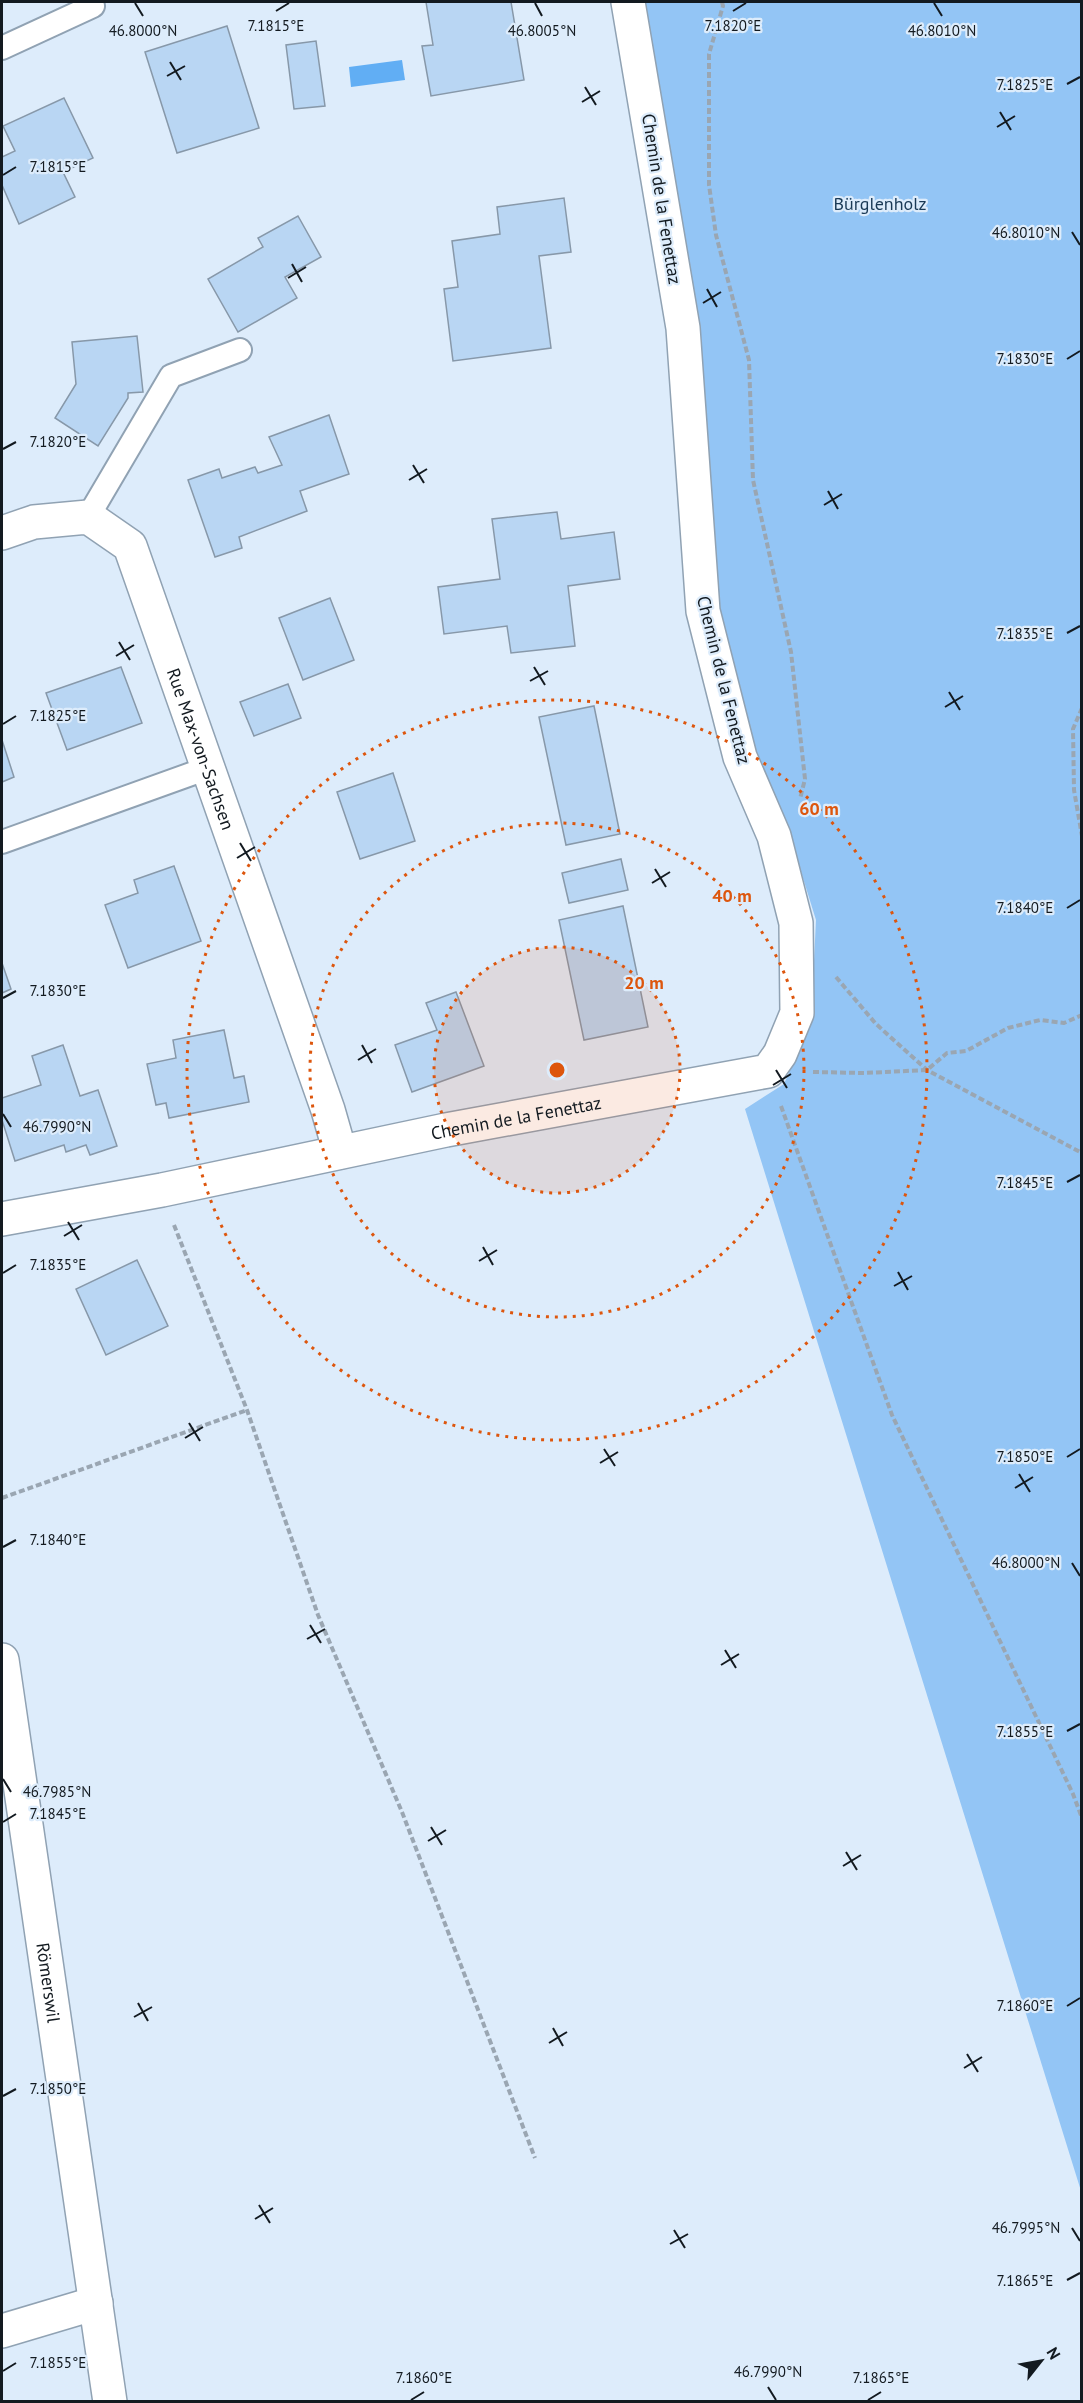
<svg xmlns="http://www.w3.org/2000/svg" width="1083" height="2403" viewBox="0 0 1083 2403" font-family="'PT Sans',sans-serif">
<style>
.green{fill:#93c5f5}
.water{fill:#61aef4}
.building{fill:#b9d6f3;stroke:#8798a9;stroke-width:1.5}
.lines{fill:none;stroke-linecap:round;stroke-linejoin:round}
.lane-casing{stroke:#90a2b3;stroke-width:26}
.street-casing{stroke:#90a2b3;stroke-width:36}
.secondary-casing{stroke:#90a2b3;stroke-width:36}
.path{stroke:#9aa6b2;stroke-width:4;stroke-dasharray:6 3;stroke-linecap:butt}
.lane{stroke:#fff;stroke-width:22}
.street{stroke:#fff;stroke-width:33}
.secondary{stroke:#fff;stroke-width:33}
.ticks{fill:none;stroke:#131a20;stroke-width:2}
.ring{fill:none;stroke:#dd560d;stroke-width:3;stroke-dasharray:3 6}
.labels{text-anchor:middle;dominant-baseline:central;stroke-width:4.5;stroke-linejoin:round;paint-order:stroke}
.street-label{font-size:18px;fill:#131a20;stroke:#ddecfb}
.park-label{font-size:18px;fill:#193955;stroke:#ddecfb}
.ticks-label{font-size:15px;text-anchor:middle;fill:#131a20;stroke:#ddecfb;stroke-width:4.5;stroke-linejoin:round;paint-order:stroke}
.centre{fill:#dd560d;stroke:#ddecfb;stroke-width:3}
.ring-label{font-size:18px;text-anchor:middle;font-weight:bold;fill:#dd560d;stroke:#ddecfb;stroke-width:4.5;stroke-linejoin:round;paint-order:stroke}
</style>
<rect width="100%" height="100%" fill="#ddecfb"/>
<path class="green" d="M642,2H1081V2191L745,1109L784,1084L811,1022L816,920L789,833L752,754L719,609Z"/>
<path class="water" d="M402,60L405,80L351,87L349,67Z"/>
<g class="building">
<path d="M426,2H511L524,80L431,96L422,46L433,45Z"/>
<path d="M227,26L259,128L177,153L145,52Z"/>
<path d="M316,41L325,106L294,109L286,45Z"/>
<path d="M64,98L93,158L63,172L75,197L19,224L2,185V157L15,151L3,126Z"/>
<path d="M564,198L571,252L539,256L551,348L453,361L444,289L458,287L452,241L500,234L497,207Z"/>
<path d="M298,216L321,257L285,277L297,298L238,332L208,279L263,247L258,238Z"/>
<path d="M137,336L143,392L128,393V398L98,446L55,418L76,384L72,342Z"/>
<path d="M329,415L349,474L300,491L307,511L239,537L242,548L215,557L188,480L219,469L222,478L255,467L258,473L282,465L269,437Z"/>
<path d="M557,512L561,539L614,532L620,579L568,586L575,646L511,653L507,626L444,634L438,587L500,579L492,519Z"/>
<path d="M330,598L354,660L303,680L279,618Z"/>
<path d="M121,667L142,723L67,750L46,693Z"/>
<path d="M288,684L301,718L254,736L240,702Z"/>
<path d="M594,706L620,834L566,845L539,717Z"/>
<path d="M2,740L14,777L2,782Z"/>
<path d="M393,773L415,841L360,859L337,792Z"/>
<path d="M621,859L628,890L569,903L562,873Z"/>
<path d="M174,866L201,941L128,968L105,905L138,893L134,880Z"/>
<path d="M623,906L648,1027L584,1040L559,920Z"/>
<path d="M2,963L11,989L2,993Z"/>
<path d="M456,992L484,1066L412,1092L395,1045L437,1030L426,1003Z"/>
<path d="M224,1030L234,1078L244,1076L249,1102L169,1118L166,1103L156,1105L147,1064L176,1058L173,1040Z"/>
<path d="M63,1045L80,1096L98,1090L117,1146L90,1155L86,1145L66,1152L64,1145L15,1161L2,1120V1098L41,1085L32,1056Z"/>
<path d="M137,1260L168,1326L106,1355L76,1289Z"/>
</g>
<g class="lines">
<g class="lane-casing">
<g id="lane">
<path d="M2,48L93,6"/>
<path d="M88,517L171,376L240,350"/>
<path d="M2,842L208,768"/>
</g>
</g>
<g class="street-casing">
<g id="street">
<path id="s1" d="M2,533L34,522L88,517L130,546L328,1110L340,1152"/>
<path id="s2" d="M2,1219L162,1190L446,1130L768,1071L780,1054L797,1013L796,923L774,836L740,757L703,611L683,328L628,2"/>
<path d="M2,2331L96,2303"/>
</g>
</g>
<g class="secondary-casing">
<g id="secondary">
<path id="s3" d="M2,1660L110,2402"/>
</g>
</g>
<g class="path">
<path d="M722,2L723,6L709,54V185L716,235L749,360L753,480L791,652L805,779L800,799"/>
<path d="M1082,708L1073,729L1074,790L1082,836"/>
<path d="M836,977L876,1024L927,1070L1082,1153"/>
<path d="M813,1072L864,1073L927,1070L947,1053L966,1051L1008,1028L1040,1020L1064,1023L1082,1015"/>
<path d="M781,1106L892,1415L1073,1794L1082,1818"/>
<path d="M174,1225L247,1410L318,1615L402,1812L535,2158"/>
<path d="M2,1498L247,1410"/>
</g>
<use href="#lane" class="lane"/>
<use href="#street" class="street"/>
<use href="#secondary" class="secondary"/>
</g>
<path class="ticks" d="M135,3L143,16M535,3L542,16M934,3L942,16M276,11L289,3M733,11L746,3M170,62L181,80M167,76L185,66M1067,84L1080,77M585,87L596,105M582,102L600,91M1000,112L1011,130M997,127L1015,116M3,175L16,167M1072,232L1080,245M292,264L302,282M288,278L306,267M707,289L717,307M703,303L721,292M1067,359L1080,351M3,449L16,442M413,465L424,483M409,480L427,469M828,491L838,509M824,505L842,494M1067,633L1080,626M119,642L130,660M116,656L134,645M534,667L545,685M530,681L548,671M949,692L960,710M945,707L963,696M3,724L16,716M240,843L251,861M237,858L255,847M655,869L666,887M652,883L670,872M1067,908L1080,900M3,998L16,991M362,1045L372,1063M358,1060L376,1049M776,1070L787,1088M773,1085L791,1074M3,1114L11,1127M1067,1182L1080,1175M68,1222L79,1240M64,1236L82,1225M483,1247L493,1265M479,1261L497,1250M898,1272L908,1290M3,1273L16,1265M894,1286L912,1276M189,1423L200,1441M185,1438L203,1427M604,1449L615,1466M1067,1457L1080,1449M600,1463L618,1452M1019,1474L1030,1492M1015,1488L1033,1477M3,1547L16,1540M1072,1563L1080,1576M310,1625L321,1643M307,1639L325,1629M725,1650L736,1668M721,1665L739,1654M1067,1731L1080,1724M3,1779L11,1792M3,1822L16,1814M431,1827L442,1845M428,1841L446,1830M846,1852L857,1870M843,1866L861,1855M138,2003L148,2021M1067,2006L1080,1998M134,2017L152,2007M553,2028L563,2046M549,2043L567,2032M967,2054L978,2072M964,2068L982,2057M3,2096L16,2089M259,2205L270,2223M255,2219L273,2208M1072,2228L1080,2241M674,2230L685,2248M670,2244L688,2234M1067,2280L1080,2273M3,2371L16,2363M768,2387L776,2400M411,2400L424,2392M868,2400L881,2392"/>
<circle cx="557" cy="1070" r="123" fill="#dd560d" fill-opacity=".12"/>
<g class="ring">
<circle cx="557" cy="1070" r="123"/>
<circle cx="557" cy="1070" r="247"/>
<circle cx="557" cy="1070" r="370"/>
</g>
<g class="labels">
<g class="street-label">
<text transform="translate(662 199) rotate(81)">Chemin de la Fenettaz</text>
<text transform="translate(724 680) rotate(76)">Chemin de la Fenettaz</text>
<text stroke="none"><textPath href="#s1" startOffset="354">Rue Max-von-Sachsen</textPath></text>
<text stroke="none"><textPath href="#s2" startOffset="524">Chemin de la Fenettaz</textPath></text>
<text stroke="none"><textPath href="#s3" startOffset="326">Römerswil</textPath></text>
</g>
<g class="park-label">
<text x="880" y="203">Bürglenholz</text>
</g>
</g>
<g class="ticks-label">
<text x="276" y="31">7.1815°E</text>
<text x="733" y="31">7.1820°E</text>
<text x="942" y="36">46.8010°N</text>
<text x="143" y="36">46.8000°N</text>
<text x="542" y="36">46.8005°N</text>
<text x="1025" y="90">7.1825°E</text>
<text x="58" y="172">7.1815°E</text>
<text x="1026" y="238">46.8010°N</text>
<text x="1025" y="364">7.1830°E</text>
<text x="58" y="447">7.1820°E</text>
<text x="1025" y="639">7.1835°E</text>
<text x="58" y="721">7.1825°E</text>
<text x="1025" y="913">7.1840°E</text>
<text x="58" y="996">7.1830°E</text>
<text x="57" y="1132">46.7990°N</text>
<text x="1025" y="1188">7.1845°E</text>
<text x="58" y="1270">7.1835°E</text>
<text x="1025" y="1462">7.1850°E</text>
<text x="58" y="1545">7.1840°E</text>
<text x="1026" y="1568">46.8000°N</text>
<text x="1025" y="1737">7.1855°E</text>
<text x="57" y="1797">46.7985°N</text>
<text x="58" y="1819">7.1845°E</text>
<text x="1025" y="2011">7.1860°E</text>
<text x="58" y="2094">7.1850°E</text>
<text x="1026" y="2233">46.7995°N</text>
<text x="1025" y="2286">7.1865°E</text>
<text x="58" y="2368">7.1855°E</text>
<text x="768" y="2377">46.7990°N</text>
<text x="424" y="2383">7.1860°E</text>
<text x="881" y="2383">7.1865°E</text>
</g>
<circle cx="557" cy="1070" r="9" class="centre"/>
<g class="ring-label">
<text x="819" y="815">60 m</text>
<text x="732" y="902">40 m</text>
<text x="644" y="989">20 m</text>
</g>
<rect width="1083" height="2403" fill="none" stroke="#131a20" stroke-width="6"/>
<g transform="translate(1041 2361) rotate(59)" stroke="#ddecfb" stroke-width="4.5" paint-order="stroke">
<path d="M0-4.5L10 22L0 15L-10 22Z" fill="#131a20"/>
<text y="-9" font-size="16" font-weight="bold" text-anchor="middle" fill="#131a20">N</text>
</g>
</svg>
